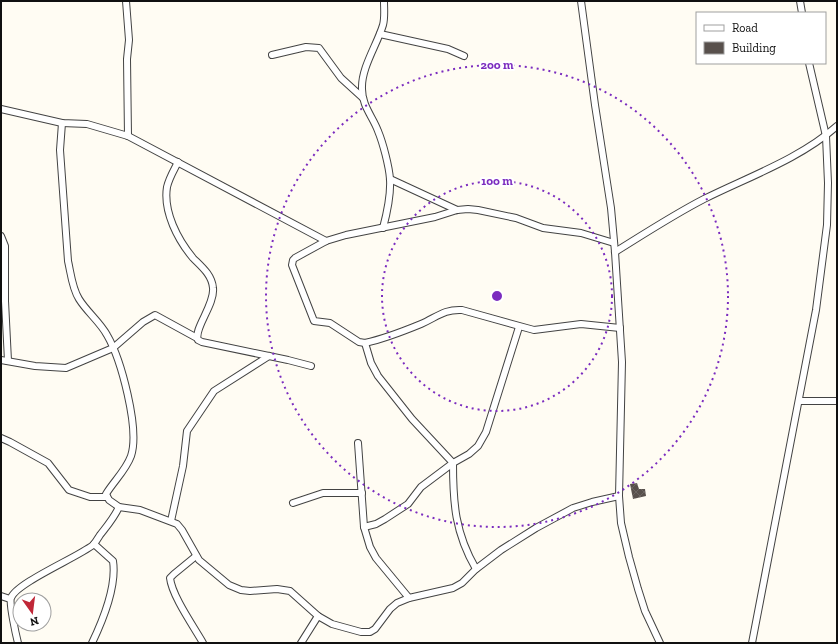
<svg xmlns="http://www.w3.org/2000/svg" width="838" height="644" viewBox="0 0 838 644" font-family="'Zilla Slab',serif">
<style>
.building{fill:url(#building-cross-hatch)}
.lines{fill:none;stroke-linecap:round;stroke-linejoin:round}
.minor-casing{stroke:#434343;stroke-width:8}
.minor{stroke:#fff;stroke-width:6}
.ring{fill:none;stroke:#7b2cbf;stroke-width:2;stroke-dasharray:2 4}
.centre{fill:#7b2cbf;stroke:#fff;stroke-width:2}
.ring-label{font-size:12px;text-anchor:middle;font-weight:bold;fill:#7b2cbf;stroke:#fff;stroke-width:4;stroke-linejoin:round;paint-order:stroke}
</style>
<defs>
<pattern id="building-cross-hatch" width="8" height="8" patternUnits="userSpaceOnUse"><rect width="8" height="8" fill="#58504c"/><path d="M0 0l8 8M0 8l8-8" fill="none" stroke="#6b6561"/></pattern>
</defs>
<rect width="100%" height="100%" fill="#fffcf3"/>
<path class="building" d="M637,483L639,489H645L646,496L633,499L630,484Z"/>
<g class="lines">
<g class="minor-casing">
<g id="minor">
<path d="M126,1L129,40L127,59L128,136"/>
<path d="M581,1L595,105L611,208L615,252L622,362L619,496L621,523L629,557L638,589L645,611L660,643"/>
<path d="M800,1L802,13"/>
<path d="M380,34L448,49L464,56"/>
<path d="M272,55L306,47L319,48L341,78L363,98"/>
<path d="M1,109L62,123L87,124L128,136L326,241"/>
<path d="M62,123L60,150L68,261C71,274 72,288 79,299C87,312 100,322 107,335C121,359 140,429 131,456C126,470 114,481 106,494L109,500L119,507L140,510L177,524L182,530L199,560L229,585L241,590L250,591L277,589L290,591L318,616L332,624L361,632H370L375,629L390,609L397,603L409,598L453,588L462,583L476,569L501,550L536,528L573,508L592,502L619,496"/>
<path d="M178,162C174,170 169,178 167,187C163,212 178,240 193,258C202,267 212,275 213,288C215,305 193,329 198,340L202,342L288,360L311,366"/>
<path d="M390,179L457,210"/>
<path d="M383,228C387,213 391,195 390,179C389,166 383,143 378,131C373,117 362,106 362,89C361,68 377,45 383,25C385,18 384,9 384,1"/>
<path d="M1,236L5,246V301L8,361"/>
<path d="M614,243L581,233L543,228L516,218L478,210L468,209L457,210L435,217L346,235L326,241L295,258L293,260L292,265L314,321L330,323L359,342L365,343C383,339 404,331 421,324C437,317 444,309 462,310L534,330L581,324L620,328"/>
<path d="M615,252C644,234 673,215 704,199C748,177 800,159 837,126"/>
<path d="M365,343L371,363L378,376L412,419L453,463C453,503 455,533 476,569"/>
<path d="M1,360L35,366L66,368L113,348L143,322L155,315L197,338"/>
<path d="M799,401H837"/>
<path d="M1,438L10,442L48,463L69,490L90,497H107"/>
<path d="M358,443L364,527L370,547L376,558L409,598"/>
<path d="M293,503L323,493H362"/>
<path d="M171,521L183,466L187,431L214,391L269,356"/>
<path d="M364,527L376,524L385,519L408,504L421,487L453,463L469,454L478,446L486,432L519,327"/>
<path d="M196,556L174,574L170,578C172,596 194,627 203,643"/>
<path d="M1,596L10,599"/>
<path d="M18,643C16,635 9,603 11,598C16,583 78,557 93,545C96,542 98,538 100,535C107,526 114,518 119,507"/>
<path d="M92,643C103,620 117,587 113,561L94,544"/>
<path d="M301,643L318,616"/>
<path d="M752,643L816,310L827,225L828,183L826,136L809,63"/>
</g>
</g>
<use href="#minor" class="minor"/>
</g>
<g class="ring">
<circle cx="497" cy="296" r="115"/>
<circle cx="497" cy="296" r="231"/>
</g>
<circle cx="497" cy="296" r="6" class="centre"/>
<g class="ring-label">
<text x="497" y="69">200 m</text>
<text x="497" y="185">100 m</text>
</g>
<rect width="838" height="644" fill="none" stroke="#101010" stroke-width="4"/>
<rect x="696" y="12" width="130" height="52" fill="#ffffff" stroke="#9f9f9f"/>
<rect x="704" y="25" width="20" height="6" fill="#ffffff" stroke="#9f9f9f"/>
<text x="732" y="32" font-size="12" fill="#101010">Road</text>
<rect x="704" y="42" width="20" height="12" fill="#58504c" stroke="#9f9f9f"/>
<text x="732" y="52" font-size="12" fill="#101010">Building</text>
<g transform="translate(32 612) rotate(166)"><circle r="19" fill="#ffffff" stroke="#9f9f9f"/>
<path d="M0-3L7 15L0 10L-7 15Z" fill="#c02737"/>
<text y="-6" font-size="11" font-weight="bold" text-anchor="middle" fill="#101010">N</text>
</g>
</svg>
